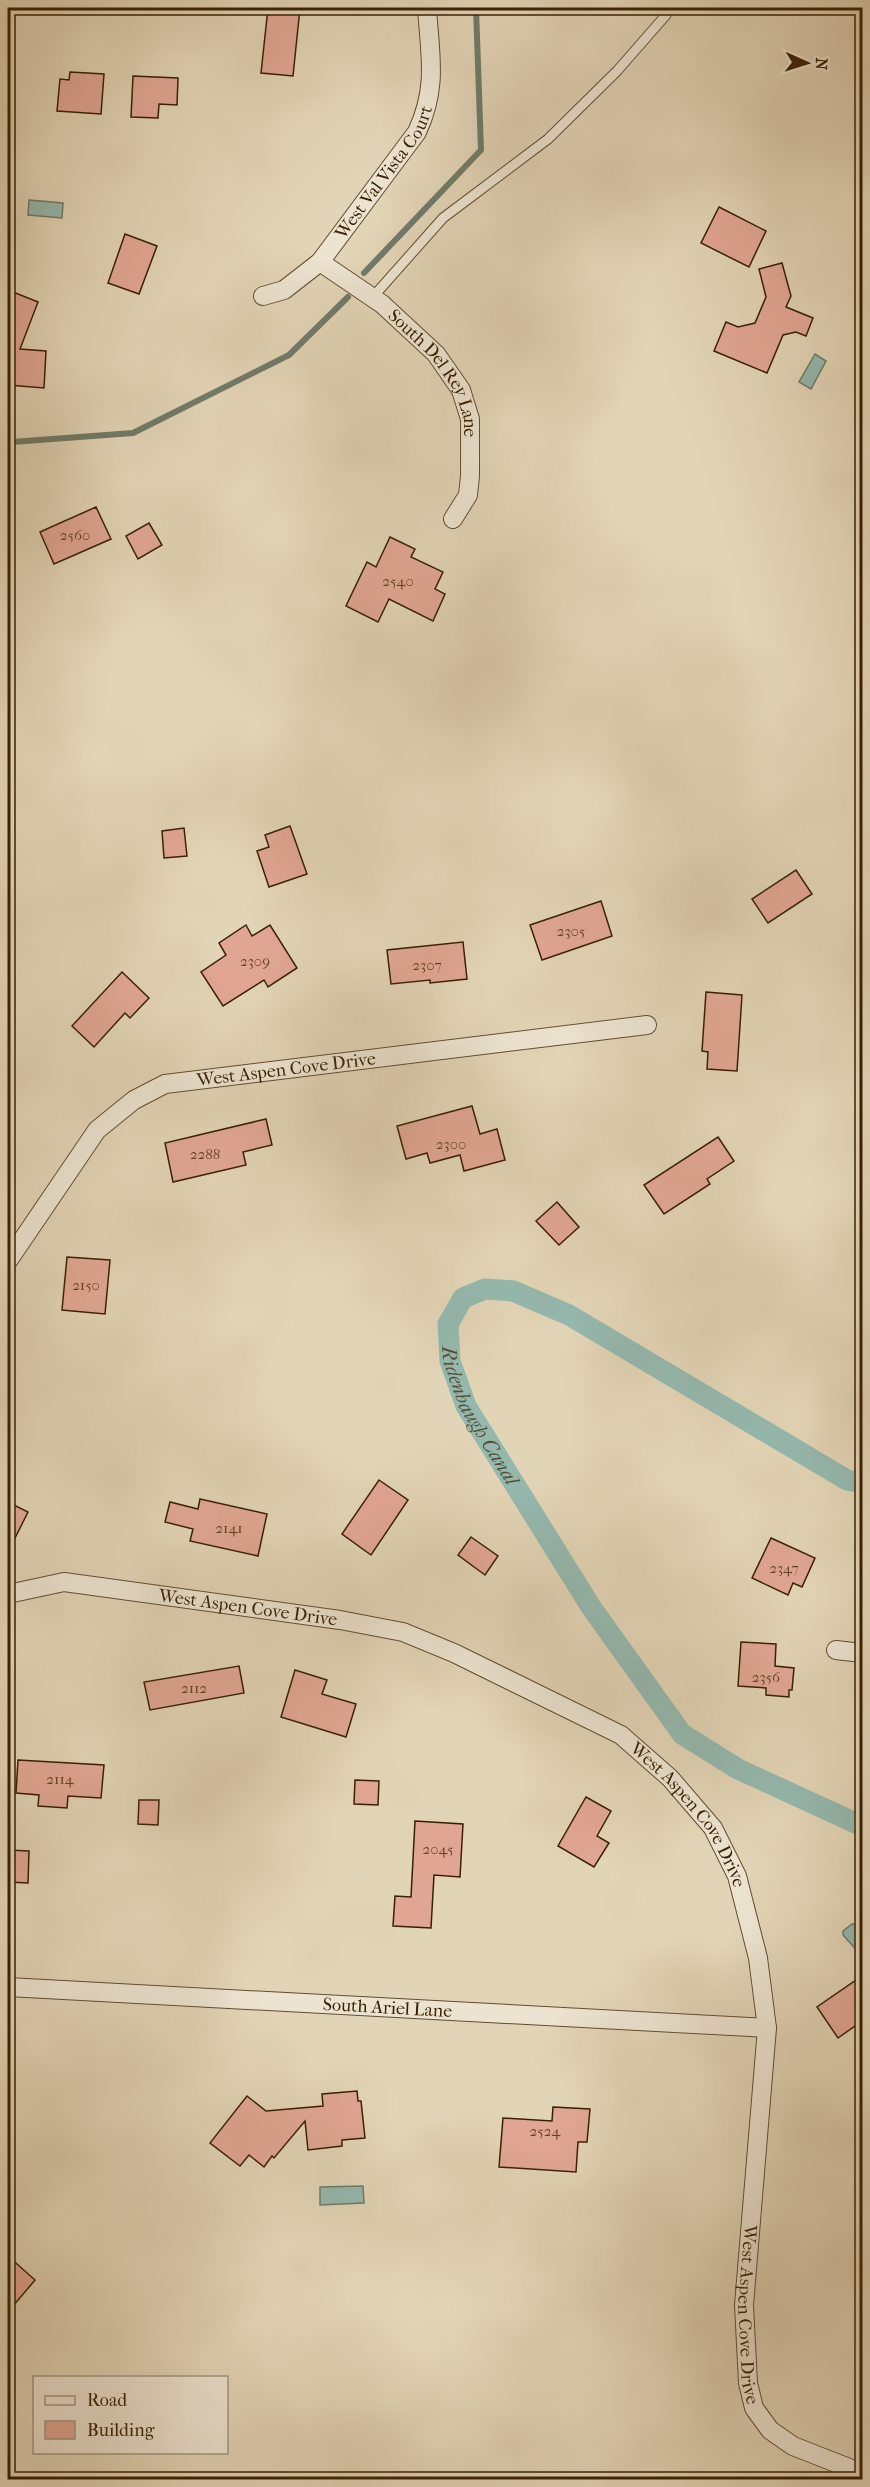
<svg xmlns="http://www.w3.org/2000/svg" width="870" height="2487" viewBox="0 0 870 2487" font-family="'IM FELL French Canon',serif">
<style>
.water{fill:#95b8ae;stroke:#707b69;stroke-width:1.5}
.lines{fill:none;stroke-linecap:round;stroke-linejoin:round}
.stream{stroke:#707b69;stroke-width:6}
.canal{stroke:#95b8ae;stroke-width:21}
.building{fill:#e1a693;stroke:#392002;stroke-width:1.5}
.service-casing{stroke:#634d2f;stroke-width:11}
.minor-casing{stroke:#634d2f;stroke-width:20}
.service{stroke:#ece3d0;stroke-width:9}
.minor{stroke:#ece3d0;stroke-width:18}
.labels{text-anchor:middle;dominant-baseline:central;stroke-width:4.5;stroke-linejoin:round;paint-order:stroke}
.number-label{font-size:15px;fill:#634226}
.street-label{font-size:18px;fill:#392002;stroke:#ece3d0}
.water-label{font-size:20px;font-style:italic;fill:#554e36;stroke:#ece3d0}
</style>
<rect width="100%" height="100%" fill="#e2d4b6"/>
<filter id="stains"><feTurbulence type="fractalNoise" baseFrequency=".00333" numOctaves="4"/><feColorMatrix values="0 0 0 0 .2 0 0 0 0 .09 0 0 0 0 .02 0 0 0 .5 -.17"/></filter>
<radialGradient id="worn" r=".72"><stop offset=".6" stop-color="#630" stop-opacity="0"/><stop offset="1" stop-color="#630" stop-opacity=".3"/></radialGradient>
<g class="water">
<path d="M29,200L63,203L62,218L28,215Z"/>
<path d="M815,354L826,361L811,389L799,382Z"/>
<path d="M852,1924H855L862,1933V1956L843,1935V1931Z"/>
<path d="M363,2186L364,2203L320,2205V2187Z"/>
</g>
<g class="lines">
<g class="stream">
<path d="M364,273L481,150L476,8"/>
<path d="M8,444L12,442L133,433L289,355L348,297"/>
</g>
<path class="canal" id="s1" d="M862,1483L847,1480L569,1315L513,1291L485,1289L463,1298L448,1324L450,1361L466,1406L591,1607L682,1734L738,1769L862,1826"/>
</g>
<g class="building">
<path d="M268,8H300L293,76L261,73Z"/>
<path d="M70,72L104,74L101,114L57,111L60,79L69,80Z"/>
<path d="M133,76L178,78L177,105L159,104L158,118L131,117Z"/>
<path d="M719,207L766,231L749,267L701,243Z"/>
<path d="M125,234L157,246L139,294L108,283Z"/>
<path d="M782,263L791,296L786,307L813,318L806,336L796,332L783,335L767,373L714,351L726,322L738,327L755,323L766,297L759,269Z"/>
<path d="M8,290L38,302L20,349L46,351L44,388L8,385Z"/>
<path d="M96,507L111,539L54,564L40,532Z"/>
<path d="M149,523L162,545L138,559L126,536Z"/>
<path d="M390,537L415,549L411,557L443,572L435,589L445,594L433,621L389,599L378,622L346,606L367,562L376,567Z"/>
<path d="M290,826L307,874L269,887L257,851L269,847L265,835Z"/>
<path d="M184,828L187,856L164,858L162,831Z"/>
<path d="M796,870L812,894L768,923L752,899Z"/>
<path d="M601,901L612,936L542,960L530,925Z"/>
<path d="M246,925L252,936L270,925L297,968L268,987L264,980L223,1006L201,972L226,955L219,943Z"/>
<path d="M463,942L467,979L430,983V980L391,984L387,950Z"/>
<path d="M122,972L149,998L130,1018L125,1013L94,1047L72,1026Z"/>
<path d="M706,992L742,995L737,1071L707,1069L708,1052L702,1051Z"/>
<path d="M472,1106L480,1134L497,1129L505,1160L464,1171L460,1155L430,1163L427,1153L406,1159L397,1126Z"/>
<path d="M266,1119L272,1145L243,1152L246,1165L173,1182L165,1143Z"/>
<path d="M718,1137L734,1161L707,1179L710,1184L664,1214L644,1185Z"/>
<path d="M557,1202L579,1227L559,1245L536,1221Z"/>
<path d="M67,1257L110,1260L105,1314L62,1310Z"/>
<path d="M379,1480L408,1500L371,1555L342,1534Z"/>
<path d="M200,1499L267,1514L258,1556L190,1541L193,1529L165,1522L170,1502L198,1509Z"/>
<path d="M8,1502L28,1512L8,1552Z"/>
<path d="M471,1537L498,1556L485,1575L458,1555Z"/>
<path d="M771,1538L815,1558L802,1587L793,1583L788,1595L752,1578Z"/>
<path d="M741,1642L776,1644L775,1666L794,1668L792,1690H789V1697L766,1695V1688L738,1686Z"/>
<path d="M239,1666L244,1693L150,1710L144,1682Z"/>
<path d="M295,1670L327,1680L322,1694L356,1704L346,1737L281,1717Z"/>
<path d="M18,1760L104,1765L101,1798L68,1796L67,1808L38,1806L39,1795L16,1793Z"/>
<path d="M355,1780L379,1781L378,1805L354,1804Z"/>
<path d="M586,1797L611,1811L597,1836L609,1843L594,1867L558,1846Z"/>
<path d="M139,1800H159L158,1825L138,1824Z"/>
<path d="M415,1821L463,1824L460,1877L434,1875L431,1928L393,1926L395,1896L411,1897Z"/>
<path d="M8,1850L29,1851L28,1883L8,1882Z"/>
<path d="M862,1976V2021L838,2038L817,2007Z"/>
<path d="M357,2091L358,2101H361L365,2138L342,2140V2146L308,2150L305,2121L274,2158L272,2156L264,2167L249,2155L240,2166L210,2143L247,2096L266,2111L323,2106L322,2094Z"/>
<path d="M553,2107L590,2109L587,2142H578L576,2172L499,2167L503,2118L552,2121Z"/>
<path d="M8,2256L35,2280L8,2312Z"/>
</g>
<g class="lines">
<g class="service-casing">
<path id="service" d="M372,298L443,218L548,139L617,71L666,15L667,8"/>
</g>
<g class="minor-casing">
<g id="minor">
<path id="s2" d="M320,262L382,304L436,354L461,390L470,419V476L468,495L453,519"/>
<path id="s3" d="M263,296L284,290L320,262L417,132C438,87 430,56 427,8"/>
<path id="s4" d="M8,1261L97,1130L134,1100L165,1084L647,1025"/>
<path id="s5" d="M8,1594L64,1582L340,1620L403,1632L454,1653L621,1735L670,1778L713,1828L737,1876L758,1958L767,2028L744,2305L748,2383L754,2408L770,2430L793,2446L849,2468L862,2476"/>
<path d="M836,1650L862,1653"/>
<path id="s6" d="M8,1987L767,2028"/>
</g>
</g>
<use href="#service" class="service"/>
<use href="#minor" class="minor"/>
</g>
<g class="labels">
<g class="number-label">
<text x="75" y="535">2560</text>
<text x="398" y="581">2540</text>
<text x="571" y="931">2305</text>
<text x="255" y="961">2309</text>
<text x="427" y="965">2307</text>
<text x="451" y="1144">2300</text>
<text x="205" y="1154">2288</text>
<text x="86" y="1285">2150</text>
<text x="229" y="1528">2141</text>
<text x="784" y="1568">2347</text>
<text x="766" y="1677">2356</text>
<text x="194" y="1688">2112</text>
<text x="60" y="1779">2114</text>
<text x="438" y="1849">2045</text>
<text x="545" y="2131">2524</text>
</g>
<g class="street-label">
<text stroke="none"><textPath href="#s3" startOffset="178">West Val Vista Court</textPath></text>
<text stroke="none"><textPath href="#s2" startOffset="164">South Del Rey Lane</textPath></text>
<text stroke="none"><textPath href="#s4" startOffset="363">West Aspen Cove Drive</textPath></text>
<text stroke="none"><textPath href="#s5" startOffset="243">West Aspen Cove Drive</textPath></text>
<text stroke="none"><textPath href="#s5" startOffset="747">West Aspen Cove Drive</textPath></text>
<text stroke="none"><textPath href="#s6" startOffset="380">South Ariel Lane</textPath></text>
<text stroke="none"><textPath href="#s5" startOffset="1269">West Aspen Cove Drive</textPath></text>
</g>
<g class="water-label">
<text stroke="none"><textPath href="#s1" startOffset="580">Ridenbaugh Canal</textPath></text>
</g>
</g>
<rect width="870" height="2487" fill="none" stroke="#e2d4b6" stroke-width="30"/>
<rect x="9" y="9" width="852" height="2469" fill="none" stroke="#392002" stroke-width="3"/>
<rect x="15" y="15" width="840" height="2457" fill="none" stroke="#392002" stroke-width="1.5"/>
<rect x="33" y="2376" width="195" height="78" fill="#ece3d0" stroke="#a4957e" stroke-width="1.5"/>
<rect x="45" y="2396" width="30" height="9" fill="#ece3d0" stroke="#a4957e" stroke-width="1.5"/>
<text x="87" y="2406" font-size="18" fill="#392002">Road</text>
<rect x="45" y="2421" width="30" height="18" fill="#e1a693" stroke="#a4957e" stroke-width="1.5"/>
<text x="87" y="2436" font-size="18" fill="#392002">Building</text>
<g transform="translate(807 63) rotate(93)" stroke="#ece3d0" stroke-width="4.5" paint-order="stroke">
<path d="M0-4.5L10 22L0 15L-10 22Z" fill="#392002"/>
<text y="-9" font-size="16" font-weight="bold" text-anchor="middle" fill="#392002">N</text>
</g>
<rect width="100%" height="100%" filter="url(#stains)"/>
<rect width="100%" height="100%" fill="url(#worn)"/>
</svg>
